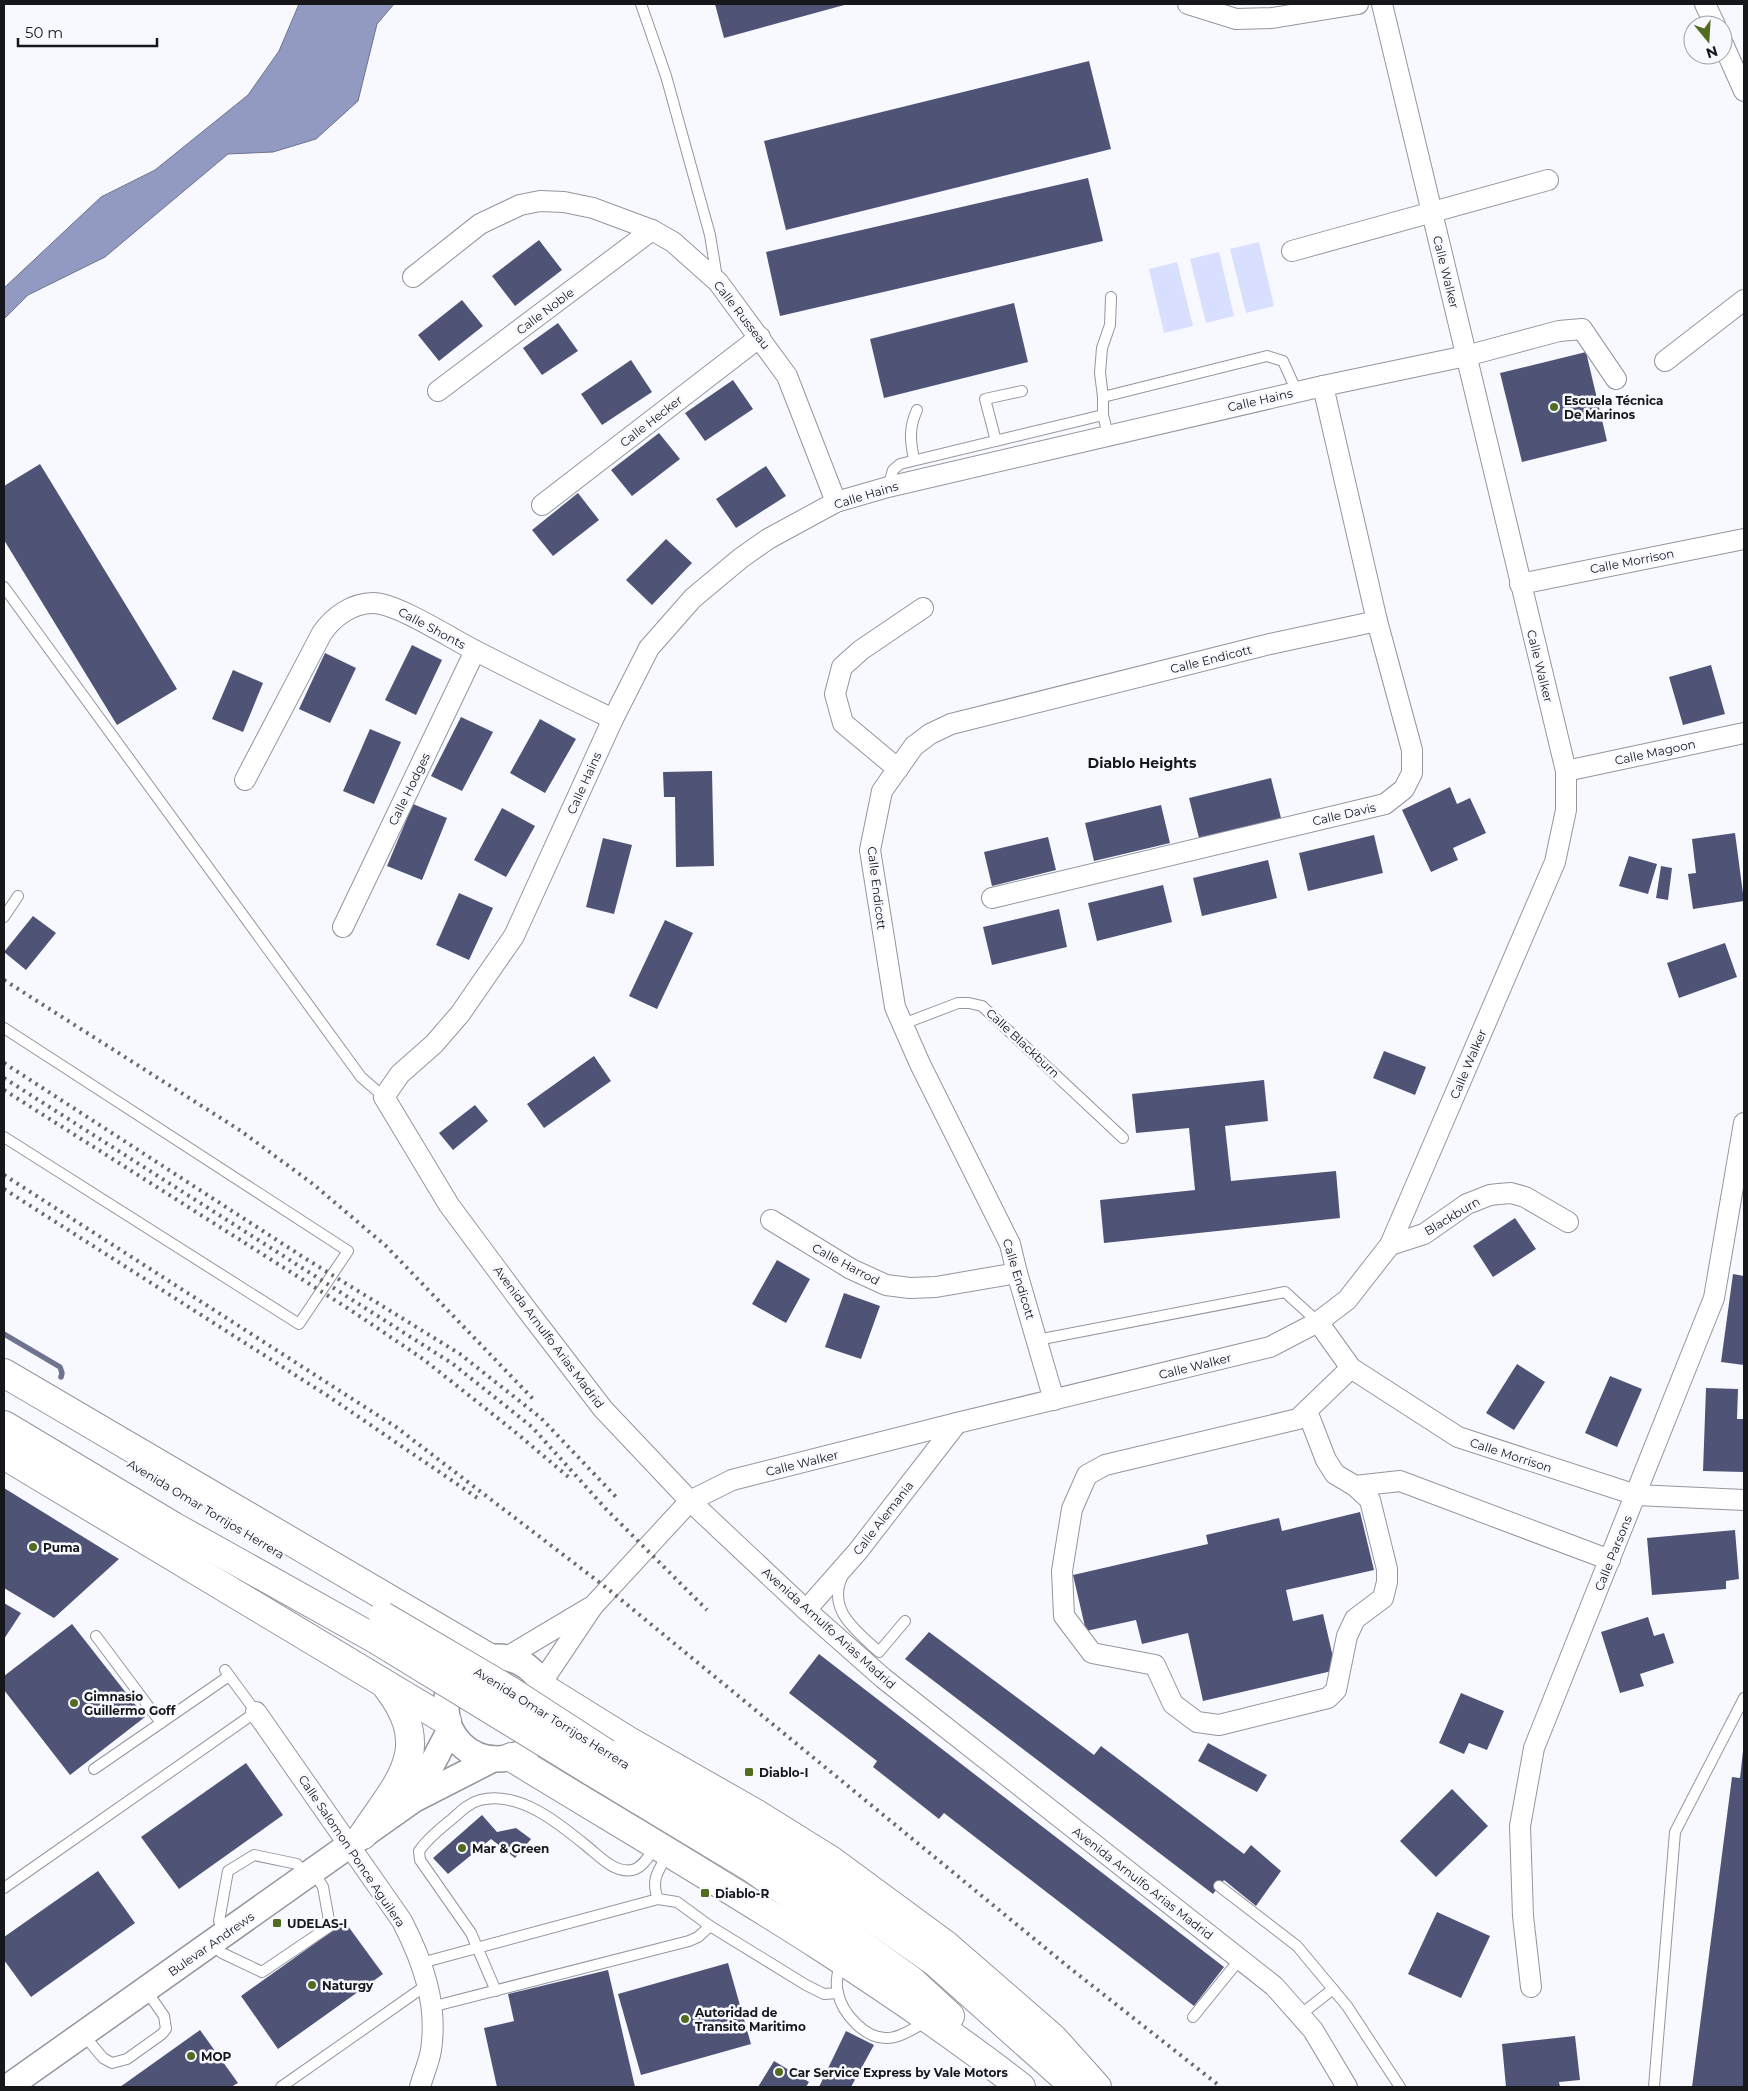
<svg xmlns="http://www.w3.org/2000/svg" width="1748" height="2091" viewBox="0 0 1748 2091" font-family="Montserrat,sans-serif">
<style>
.green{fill:#d9dfff}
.water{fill:#939ac1;stroke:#6e738f}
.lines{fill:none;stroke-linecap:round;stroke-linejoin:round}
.stream{stroke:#6e738f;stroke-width:5.5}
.building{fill:#4f5477}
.service-casing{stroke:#94969f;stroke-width:12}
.minor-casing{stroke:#94969f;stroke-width:22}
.tertiary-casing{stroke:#94969f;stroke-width:28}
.primary-casing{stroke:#94969f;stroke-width:30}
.service{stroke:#fff;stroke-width:10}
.minor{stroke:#fff;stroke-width:20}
.tertiary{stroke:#fff;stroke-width:25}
.primary{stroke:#fff;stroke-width:28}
.rail{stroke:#6a6b6f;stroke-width:4;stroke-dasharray:2.5 5;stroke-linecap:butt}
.primary-bridge-casing{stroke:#94969f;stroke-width:30;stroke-linecap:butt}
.primary-bridge{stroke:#fff;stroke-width:28}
.poi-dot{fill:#516c1f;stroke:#f8f9ff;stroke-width:2}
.labels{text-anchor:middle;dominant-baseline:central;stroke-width:5;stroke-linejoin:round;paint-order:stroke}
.street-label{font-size:12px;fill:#16171a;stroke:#f8f9ff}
.poi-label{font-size:12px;font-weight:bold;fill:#16171a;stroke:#f8f9ff;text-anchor:start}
.neighbourhood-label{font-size:14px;font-weight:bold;fill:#16171a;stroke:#f8f9ff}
</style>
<rect width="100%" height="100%" fill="#f8f9ff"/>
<g class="green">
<path d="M1259,242L1274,306L1246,313L1230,249Z"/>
<path d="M1219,252L1234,316L1206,323L1190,259Z"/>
<path d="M1177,262L1193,326L1164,333L1149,269Z"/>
</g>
<path class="water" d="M299,4H394L377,24L358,101L316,139L273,152L228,154L105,257L28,295L4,319V288L101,197L155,170L248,95L279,51Z"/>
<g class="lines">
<path class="stream" d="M4,1334L60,1367L62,1373L61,1377"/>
</g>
<g class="building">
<path d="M715,4H848L724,38Z"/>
<path d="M1089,61L1111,149L786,230L764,141Z"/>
<path d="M1088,178L1103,241L780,316L766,252Z"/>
<path d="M539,240L562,270L515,306L492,276Z"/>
<path d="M462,300L483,326L439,361L418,335Z"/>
<path d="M1014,303L1028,362L884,398L870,339Z"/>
<path d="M558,323L578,351L542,375L523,348Z"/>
<path d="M1586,352L1607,441L1522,462L1500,373Z"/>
<path d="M631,360L652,392L602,425L581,394Z"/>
<path d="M733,380L753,409L705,441L685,413Z"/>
<path d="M659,433L680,459L632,496L611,470Z"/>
<path d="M40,464L177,689L117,725L4,540V486Z"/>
<path d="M766,466L786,496L736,528L716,499Z"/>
<path d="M578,493L599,520L553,556L532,530Z"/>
<path d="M666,539L692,563L652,605L626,580Z"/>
<path d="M412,645L442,660L416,715L385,700Z"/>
<path d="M325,653L356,668L330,723L299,709Z"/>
<path d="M1711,665L1725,714L1683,725L1669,677Z"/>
<path d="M233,670L263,683L243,732L212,719Z"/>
<path d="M461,717L493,732L462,791L431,776Z"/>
<path d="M540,719L576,739L545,793L510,773Z"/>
<path d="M370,729L401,742L374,804L343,791Z"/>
<path d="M712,771L714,866L676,867L675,797H664L663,772Z"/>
<path d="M1271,778L1281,818L1199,838L1189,798Z"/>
<path d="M1450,787L1457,804L1470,798L1486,833L1453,848L1458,860L1431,872L1402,810Z"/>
<path d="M413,804L447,818L422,880L387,866Z"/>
<path d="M1161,805L1170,843L1094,861L1085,823Z"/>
<path d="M502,808L535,826L506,877L474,860Z"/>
<path d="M1735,833L1744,901L1693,909L1688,874L1696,873L1692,839Z"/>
<path d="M1374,835L1383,873L1308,891L1299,853Z"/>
<path d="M1048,837L1056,870L992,886L984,852Z"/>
<path d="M603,838L632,845L614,914L586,907Z"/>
<path d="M1629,856L1657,864L1648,894L1619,886Z"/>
<path d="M1268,860L1277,898L1202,916L1193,878Z"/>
<path d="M1661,866L1672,868L1668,900L1656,898Z"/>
<path d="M1163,885L1172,922L1097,941L1088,903Z"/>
<path d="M459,893L493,908L469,960L436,945Z"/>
<path d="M1059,909L1067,947L992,965L983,927Z"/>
<path d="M33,916L56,933L26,970L4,952Z"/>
<path d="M665,920L693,933L657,1009L629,996Z"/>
<path d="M1725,943L1737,977L1679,998L1667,963Z"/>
<path d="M1384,1051L1426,1067L1415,1095L1373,1078Z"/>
<path d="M594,1056L611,1081L544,1128L527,1104Z"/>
<path d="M1264,1080L1268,1121L1225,1126L1231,1181L1336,1171L1340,1218L1104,1243L1100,1200L1195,1190L1189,1128L1136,1133L1132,1094Z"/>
<path d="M475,1105L488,1121L453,1150L439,1133Z"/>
<path d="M1515,1218L1536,1249L1493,1277L1473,1246Z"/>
<path d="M777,1260L810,1279L786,1323L752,1304Z"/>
<path d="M1733,1274L1744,1276V1365L1721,1362Z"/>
<path d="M844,1293L880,1306L861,1359L825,1347Z"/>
<path d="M1517,1364L1545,1382L1514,1430L1486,1413Z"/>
<path d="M1610,1376L1642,1389L1617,1447L1585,1433Z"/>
<path d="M1706,1388L1738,1389L1737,1419H1744V1472L1703,1471Z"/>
<path d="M4,1488L119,1559L54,1618L4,1588Z"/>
<path d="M1360,1512L1374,1570L1286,1590L1293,1621L1323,1614L1336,1670L1203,1701L1188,1633L1142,1644L1136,1620L1086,1631L1073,1575L1208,1544L1206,1535L1279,1518L1282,1531Z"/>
<path d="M1735,1530L1739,1579L1726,1581V1589L1652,1595L1647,1538Z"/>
<path d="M4,1603L21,1613L4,1639Z"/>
<path d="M1648,1617L1654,1636L1664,1633L1674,1663L1640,1674L1644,1686L1620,1693L1601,1632Z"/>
<path d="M72,1624L145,1717L70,1775L4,1690V1676Z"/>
<path d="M929,1632L1094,1755L1101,1746L1244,1854L1251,1845L1281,1871L1256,1906L1224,1880L1213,1894L905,1659Z"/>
<path d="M819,1654L1224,1967L1194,2006L944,1813L939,1819L873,1767L877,1761L789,1693Z"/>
<path d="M1461,1693L1504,1711L1487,1750L1469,1743L1464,1754L1439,1743Z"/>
<path d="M1208,1743L1267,1775L1257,1792L1198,1761Z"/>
<path d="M1743,1751L1744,2087H1692L1732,1777L1740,1778Z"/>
<path d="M246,1763L283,1815L179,1889L141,1837Z"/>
<path d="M1452,1789L1488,1826L1436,1877L1400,1841Z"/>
<path d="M482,1815L497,1832L516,1828L531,1839L515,1858L491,1839L448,1874L433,1858Z"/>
<path d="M98,1871L135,1923L31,1997L4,1960V1937Z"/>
<path d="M1437,1912L1490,1936L1461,1998L1408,1974Z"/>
<path d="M345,1922L383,1974L278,2049L241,1996Z"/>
<path d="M728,1963L751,2044L641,2075L618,1994Z"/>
<path d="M608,1970L635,2087H497L484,2028L514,2021L508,1994Z"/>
<path d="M200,2030L238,2083L231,2087H120Z"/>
<path d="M846,2031L874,2045L851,2087H819Z"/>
<path d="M1575,2036L1580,2080L1559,2082L1560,2087H1506L1502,2044Z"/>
<path d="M774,2061L809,2082L806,2087H758Z"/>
</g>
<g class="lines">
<g class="service-casing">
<g id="service">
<path d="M641,4L666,76L710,235L717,278"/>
<path d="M1103,397L1100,373L1102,348L1110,325L1111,297"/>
<path d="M1108,435L1103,415V397L1267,356L1283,361L1297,392"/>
<path d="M996,441L985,399L1022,391"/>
<path d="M914,459C910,441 909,427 917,410"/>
<path d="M888,487L893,470L900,464L1103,415"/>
<path d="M4,587L361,1077L384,1097"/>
<path d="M4,917L18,896"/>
<path d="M903,1024L958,1003H969L982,1006L1123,1138"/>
<path d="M4,1028L348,1251L299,1324L4,1137"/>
<path d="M1037,1340L1285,1292L1318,1322"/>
<path d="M842,1577C827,1611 857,1631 879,1652L905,1621"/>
<path d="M96,1636L161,1723"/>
<path d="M94,1769L229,1676"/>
<path d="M1219,1886L1297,1946L1347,2006L1400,2087"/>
<path d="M4,1888L256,1712L225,1670"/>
<path d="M658,1899C650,1879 659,1870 669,1852"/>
<path d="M226,1932L219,1921L228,1871L254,1855L297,1864L305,1875"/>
<path d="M212,1944L222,1953L262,1972L330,1926L323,1887L313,1871"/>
<path d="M840,1962C838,1972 835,1983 838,1993C842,2013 865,2039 887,2038C900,2038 914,2028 926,2022"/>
<path d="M421,1963L658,1899L677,1902L710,1926L806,1985L824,1994L838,1993"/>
<path d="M496,1991L471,1933L420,1860L419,1851C428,1838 440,1829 452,1819C461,1811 469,1803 480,1800C520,1790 561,1825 589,1848C601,1858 615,1873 632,1870C643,1868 650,1854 656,1846"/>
<path d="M431,2007L689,1941L698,1937L710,1926"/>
<path d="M1300,2015L1333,1989"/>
<path d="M1193,2017L1240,1959"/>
<path d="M83,2034L103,2058L112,2063L127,2059L162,2034L166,2029L164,2016L146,1990"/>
<path d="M281,2087L428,1984"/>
<path d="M1654,2087L1675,1832L1744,1698"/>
</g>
</g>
<g class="minor-casing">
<g id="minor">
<path d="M1188,4L1236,19L1272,18L1358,4"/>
<path d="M1705,4L1715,25"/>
<path d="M1723,44L1744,91"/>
<path d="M1292,251L1548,180"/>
<path d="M413,277L480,224L520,205L540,201L564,202L593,208L652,230L673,242L718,282L787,376L836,502"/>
<path d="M1665,361L1744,300"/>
<path d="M438,391L652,230"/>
<path d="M542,505L760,337"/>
<path d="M1520,584L1744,539"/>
<path d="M898,769L843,723L835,694L842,667L861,650L923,608"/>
<path d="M1566,771L1744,733"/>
<path d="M245,780L322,633C333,617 352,603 373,603C397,603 452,639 476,651C521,674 567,697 613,719"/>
<path d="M992,898L1385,804L1404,789L1412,773V750L1377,621L1323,386"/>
<path d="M343,927L475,651"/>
<path d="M771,1220L851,1269L886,1285L910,1288L936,1287L1017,1273"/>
<path d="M1390,1245L1424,1234L1467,1204L1490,1195L1499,1194L1511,1193L1525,1197L1568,1222"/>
<path d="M1318,1322L1351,1368L1458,1437L1636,1495L1744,1500"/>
<path d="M1054,1400L1017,1273L1010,1244L920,1064L895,1007L870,850L882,791L914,746L930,734L951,724L1270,644L1377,621"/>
<path d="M1307,1411L1326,1460L1335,1474L1355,1486L1370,1500L1387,1569V1582L1383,1598L1355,1619L1347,1636L1336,1690L1328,1698L1219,1725L1197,1722L1173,1704L1155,1665L1092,1653L1064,1616L1062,1571L1072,1509L1087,1475L1105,1465L1298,1419L1351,1368"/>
<path d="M1355,1486L1400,1481L1610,1560"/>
<path d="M806,1610L858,1551L957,1423"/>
<path d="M507,1657L589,1608"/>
<path d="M542,1682L593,1606L690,1501L732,1480L957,1423L1270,1347L1318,1322L1347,1300L1390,1245L1555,862L1566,810V771L1382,4"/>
<path d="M256,1712L402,1921C423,1962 438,2004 431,2050C429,2063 423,2075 420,2087"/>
<path d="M1531,1987L1523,1916L1520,1826L1534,1748L1714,1298L1744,1123"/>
<path d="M1347,2087L1313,2030L1274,1986L883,1678L806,1610L690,1501L603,1409L527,1310L449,1205L384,1097L400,1074L434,1044L460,1014L514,936L613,719L649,648L693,598L741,558L768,539L836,502L888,487L1323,386L1466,356L1559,331L1582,329L1616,379"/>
</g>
</g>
<g class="tertiary-casing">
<g id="tertiary">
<circle cx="497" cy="1708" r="51"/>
<path d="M413,1800L450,1730"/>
<path d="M8,2087L413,1800L493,1759"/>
</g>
</g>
<g class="primary-casing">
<g id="primary">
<path d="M4,1373L488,1657"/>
<path d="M4,1425L173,1526L377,1640"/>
<path d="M4,1455L447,1721"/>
<path d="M545,1689L627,1740L755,1813L832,1861L946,1945L1053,2038L1097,2087"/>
<path d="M606,1753L862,1911L935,1962L1075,2087"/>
<path d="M511,1757C684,1863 860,1962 1021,2087"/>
<path d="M591,1771L750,1867L840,1929L911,1980L950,2016"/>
<path d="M363,1835C399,1781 435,1749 387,1687"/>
</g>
</g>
<use href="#service" class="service"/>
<use href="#minor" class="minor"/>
<use href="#tertiary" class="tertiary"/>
<use href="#primary" class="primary"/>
<g class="rail">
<path d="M4,980L241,1131L313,1184L386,1246L535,1401"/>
<path d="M4,1063L303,1257L460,1354L541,1418L617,1498"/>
<path d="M4,1078L453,1364L532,1427L606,1509L707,1610"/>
<path d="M4,1090L352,1311L423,1359L514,1431L572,1480"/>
<path d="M4,1175L396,1427L608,1589L1066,1965L1221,2087"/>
<path d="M4,1189L328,1396L479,1499"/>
</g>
<g class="primary-bridge-casing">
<g id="primary-bridge">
<path d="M383,1616L509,1690L606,1753"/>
<path d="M377,1640L591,1771"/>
</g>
</g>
<use href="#primary-bridge" class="primary-bridge"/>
</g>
<g class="poi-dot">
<circle cx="1554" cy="407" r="5"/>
<circle cx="33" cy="1547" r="5"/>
<circle cx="74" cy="1703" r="5"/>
<rect x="744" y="1767" width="10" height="10" rx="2.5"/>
<circle cx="462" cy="1848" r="5"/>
<rect x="700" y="1888" width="10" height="10" rx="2.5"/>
<rect x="272" y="1918" width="10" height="10" rx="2.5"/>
<circle cx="312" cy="1985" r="5"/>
<circle cx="685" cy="2019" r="5"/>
<circle cx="191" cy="2056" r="5"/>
<circle cx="779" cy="2072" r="5"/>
</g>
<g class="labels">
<g class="street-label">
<text transform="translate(1446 272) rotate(76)">Calle Walker</text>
<text transform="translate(545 311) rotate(-37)">Calle Noble</text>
<text transform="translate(742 315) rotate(52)">Calle Russeau</text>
<text transform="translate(1260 400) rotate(-13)">Calle Hains</text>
<text transform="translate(651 421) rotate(-38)">Calle Hecker</text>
<text transform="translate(866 495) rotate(-17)">Calle Hains</text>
<text transform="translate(1632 561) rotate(-11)">Calle Morrison</text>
<text transform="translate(432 628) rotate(28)">Calle Shonts</text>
<text transform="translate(1211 659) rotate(-14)">Calle Endicott</text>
<text transform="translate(1540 666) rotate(76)">Calle Walker</text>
<text transform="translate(1655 752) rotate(-12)">Calle Magoon</text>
<text transform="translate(584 783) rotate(-66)">Calle Hains</text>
<text transform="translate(409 789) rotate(-64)">Calle Hodges</text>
<text transform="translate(1344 814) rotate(-13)">Calle Davis</text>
<text transform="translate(877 888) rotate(83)">Calle Endicott</text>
<text transform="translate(1023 1043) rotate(43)">Calle Blackburn</text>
<text transform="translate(1468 1064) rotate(-67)">Calle Walker</text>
<text transform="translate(1452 1216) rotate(-31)">Blackburn</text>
<text transform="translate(846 1264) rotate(28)">Calle Harrod</text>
<text transform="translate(1019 1279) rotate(73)">Calle Endicott</text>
<text transform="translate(549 1337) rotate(53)">Avenida Arnulfo Arias Madrid</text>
<text transform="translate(1195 1366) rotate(-14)">Calle Walker</text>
<text transform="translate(1511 1455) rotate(18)">Calle Morrison</text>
<text transform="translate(802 1463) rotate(-14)">Calle Walker</text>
<text transform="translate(206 1509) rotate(31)">Avenida Omar Torrijos Herrera</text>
<text transform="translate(883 1518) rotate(-52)">Calle Alemania</text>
<text transform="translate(1613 1553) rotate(-68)">Calle Parsons</text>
<text transform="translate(829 1628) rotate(42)">Avenida Arnulfo Arias Madrid</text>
<text transform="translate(552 1718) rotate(32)">Avenida Omar Torrijos Herrera</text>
<text transform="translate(352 1851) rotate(56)">Calle Salomon Ponce Aguilera</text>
<text transform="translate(1143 1883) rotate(38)">Avenida Arnulfo Arias Madrid</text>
<text transform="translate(211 1944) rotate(-35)">Bulevar Andrews</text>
</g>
<g class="poi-label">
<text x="1564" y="400">Escuela Técnica<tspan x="1564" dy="14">De Marinos</tspan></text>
<text x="43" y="1547">Puma</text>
<text x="84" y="1696">Gimnasio<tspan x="84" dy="14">Guillermo Goff</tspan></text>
<text x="759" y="1772">Diablo-I</text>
<text x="472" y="1848">Mar &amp; Green</text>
<text x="715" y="1893">Diablo-R</text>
<text x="287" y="1923">UDELAS-I</text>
<text x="322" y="1985">Naturgy</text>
<text x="695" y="2012">Autoridad de<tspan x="695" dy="14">Transito Maritimo</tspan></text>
<text x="201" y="2056">MOP</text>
<text x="789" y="2072">Car Service Express by Vale Motors</text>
</g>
<g class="neighbourhood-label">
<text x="1142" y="763">Diablo Heights</text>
</g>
</g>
<rect width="1748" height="2091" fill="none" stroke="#16171a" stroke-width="10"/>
<g transform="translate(1708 40) rotate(162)"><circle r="24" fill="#f8f9ff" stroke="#9e9fa3"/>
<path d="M0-4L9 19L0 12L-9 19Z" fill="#516c1f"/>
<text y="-8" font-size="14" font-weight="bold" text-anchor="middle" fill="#16171a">N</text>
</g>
<path d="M18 38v8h139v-8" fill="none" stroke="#16171a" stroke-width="2.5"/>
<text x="25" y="38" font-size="15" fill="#16171a" stroke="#f8f9ff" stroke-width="4" paint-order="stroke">50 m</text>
</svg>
